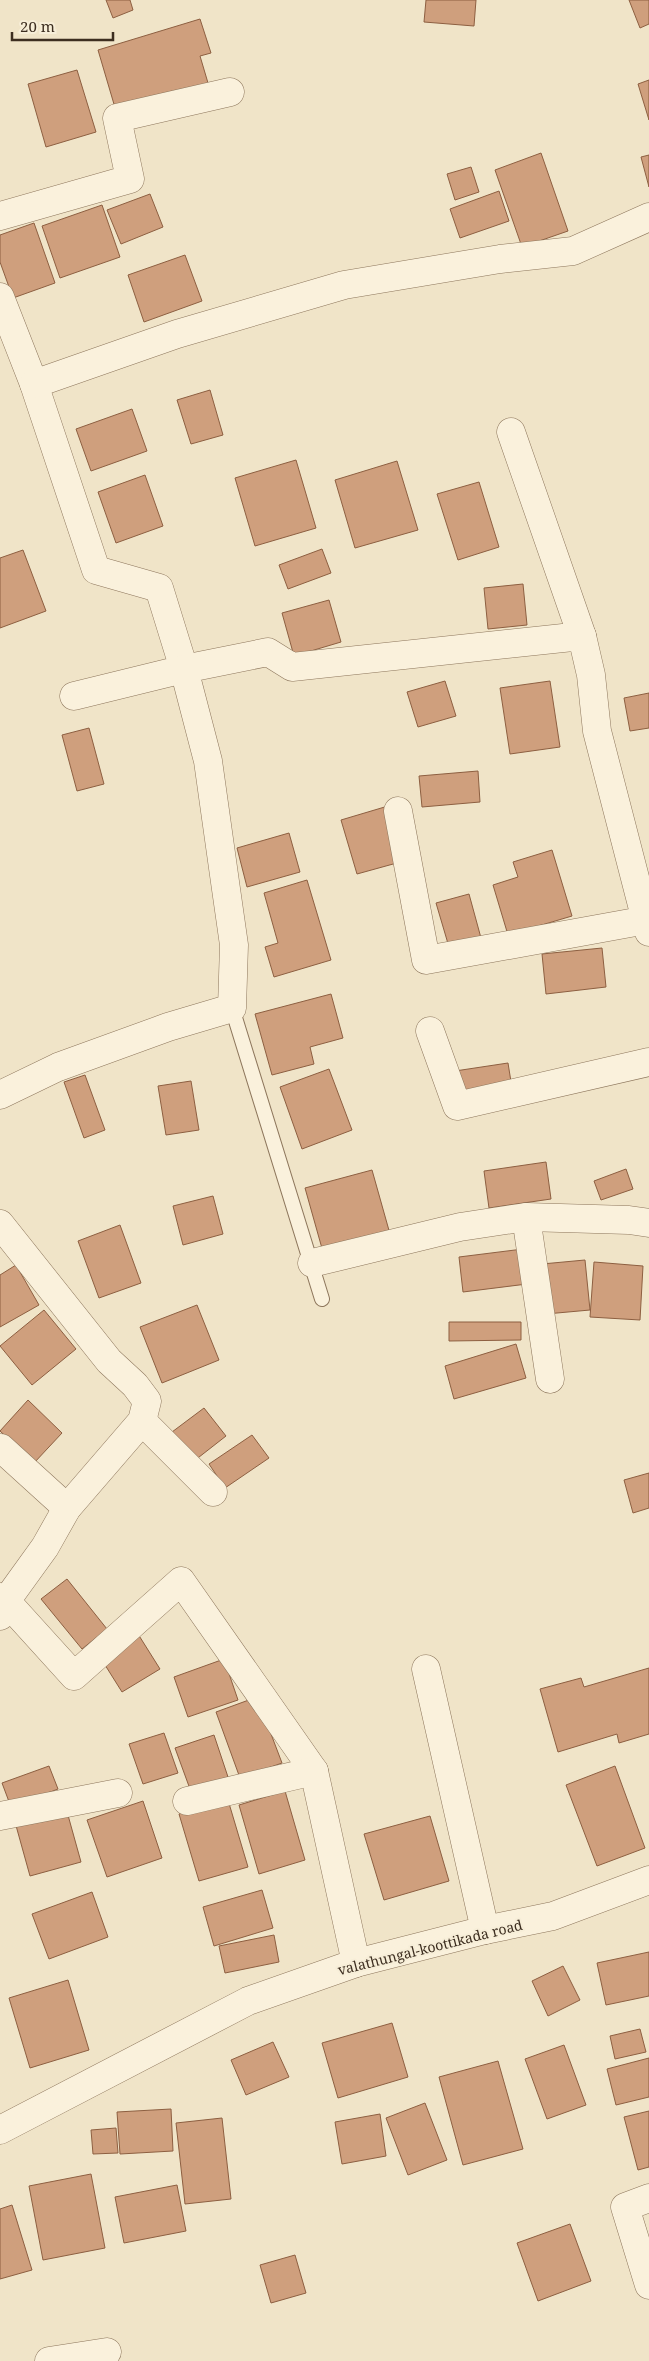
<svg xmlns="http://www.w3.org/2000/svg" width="649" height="2361" viewBox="0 0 649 2361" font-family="'Noto Serif',serif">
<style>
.building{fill:#cf9f7d;stroke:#8d5f41}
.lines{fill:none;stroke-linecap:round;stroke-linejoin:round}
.service-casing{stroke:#8d765c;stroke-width:16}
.minor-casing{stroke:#8d765c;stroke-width:29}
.tertiary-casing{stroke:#8d765c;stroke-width:29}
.service{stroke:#faf1dc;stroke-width:14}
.minor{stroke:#faf1dc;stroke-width:28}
.tertiary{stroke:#faf1dc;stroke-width:28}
.labels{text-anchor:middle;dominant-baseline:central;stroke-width:4;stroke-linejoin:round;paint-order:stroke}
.street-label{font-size:14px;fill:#3d2e20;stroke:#f7eed8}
</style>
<rect width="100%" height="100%" fill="#f0e4c8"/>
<g class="building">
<path d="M106,0H130L133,10L113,18Z"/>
<path d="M426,0H476L474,26L424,22Z"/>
<path d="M629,0H649V24L640,28Z"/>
<path d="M200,19L211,53L200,56L208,83L116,111L98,50Z"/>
<path d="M77,70L96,132L46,147L28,84Z"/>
<path d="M649,80V120L638,84Z"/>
<path d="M541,153L568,231L522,247L495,170Z"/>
<path d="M649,155V187L641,157Z"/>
<path d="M471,167L479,192L455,200L447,174Z"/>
<path d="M499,191L509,221L460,238L450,209Z"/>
<path d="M150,194L163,227L121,244L107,210Z"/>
<path d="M102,205L120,257L60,278L42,226Z"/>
<path d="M34,223L55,283L13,298L0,262V235Z"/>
<path d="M185,255L202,301L144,322L128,275Z"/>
<path d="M210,390L223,435L191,444L177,400Z"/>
<path d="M132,409L147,451L91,471L76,429Z"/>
<path d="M296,460L316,528L255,546L235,478Z"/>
<path d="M397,461L418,530L355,548L335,480Z"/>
<path d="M145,475L163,526L116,543L98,492Z"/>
<path d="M479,482L499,547L458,560L437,494Z"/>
<path d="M322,549L331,573L288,589L279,565Z"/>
<path d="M23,550L46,611L0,628V558Z"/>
<path d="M523,584L527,625L488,629L484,588Z"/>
<path d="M329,600L341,642L294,656L282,613Z"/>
<path d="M445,681L456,716L418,727L407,692Z"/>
<path d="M550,681L560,747L510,754L500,688Z"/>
<path d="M649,693V728L630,731L624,698Z"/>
<path d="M89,728L104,784L77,791L62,735Z"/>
<path d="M478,771L480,802L422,807L419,776Z"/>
<path d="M388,806L404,861L357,874L341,820Z"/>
<path d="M289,833L300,872L247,887L237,848Z"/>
<path d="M552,850L572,916L508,935L493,885L518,877L513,862Z"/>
<path d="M307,880L331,960L274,977L265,947L278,943L264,893Z"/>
<path d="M469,894L481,938L449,947L436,903Z"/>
<path d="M602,948L606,987L546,994L542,954Z"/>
<path d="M331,994L343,1038L310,1047L314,1064L272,1075L255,1014Z"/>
<path d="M508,1063L512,1088L459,1097L455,1071Z"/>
<path d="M329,1069L352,1130L302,1149L280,1087Z"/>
<path d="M85,1075L105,1130L84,1138L64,1082Z"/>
<path d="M191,1081L199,1130L166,1135L158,1086Z"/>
<path d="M546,1162L551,1199L489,1208L484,1171Z"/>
<path d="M626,1169L633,1189L601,1200L594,1181Z"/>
<path d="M372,1170L390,1234L323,1252L305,1188Z"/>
<path d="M213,1196L223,1234L183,1245L173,1206Z"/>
<path d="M120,1225L141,1283L99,1298L78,1241Z"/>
<path d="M523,1249L527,1284L463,1292L459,1257Z"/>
<path d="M585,1260L590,1310L546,1314L542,1264Z"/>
<path d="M594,1262L643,1266L640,1320L590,1317Z"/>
<path d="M16,1265L39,1305L0,1327V1275Z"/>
<path d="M197,1305L219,1360L162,1383L140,1327Z"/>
<path d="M44,1310L76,1349L32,1385L0,1346Z"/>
<path d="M449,1322H521V1340L449,1341Z"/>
<path d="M516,1344L526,1378L454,1399L445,1366Z"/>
<path d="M28,1400L62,1433L34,1463L0,1431Z"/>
<path d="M204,1408L226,1436L194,1461L172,1432Z"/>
<path d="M252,1435L269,1458L225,1488L209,1464Z"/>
<path d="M649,1473V1508L633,1513L624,1480Z"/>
<path d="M67,1579L107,1629L82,1649L41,1599Z"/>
<path d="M138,1634L160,1669L122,1692L100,1657Z"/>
<path d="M224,1659L238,1700L188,1717L174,1677Z"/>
<path d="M649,1668V1734L619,1743L617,1734L558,1752L540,1689L581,1678L584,1687Z"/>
<path d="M257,1697L282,1763L240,1778L216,1712Z"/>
<path d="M164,1733L178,1773L143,1784L129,1744Z"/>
<path d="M214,1735L228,1777L190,1789L175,1748Z"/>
<path d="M49,1766L58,1789L11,1807L2,1783Z"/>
<path d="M615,1766L645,1848L597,1866L566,1785Z"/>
<path d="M285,1791L305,1860L259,1874L239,1805Z"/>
<path d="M228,1800L248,1867L199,1881L179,1814Z"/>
<path d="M143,1801L162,1858L107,1877L87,1820Z"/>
<path d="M66,1808L81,1862L30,1876L15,1822Z"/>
<path d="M430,1816L449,1881L384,1900L364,1834Z"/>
<path d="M262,1890L273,1928L214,1946L203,1907Z"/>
<path d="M92,1892L108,1937L49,1959L32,1914Z"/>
<path d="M274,1935L279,1962L225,1973L219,1946Z"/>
<path d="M649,1952V1996L606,2005L597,1963Z"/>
<path d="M563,1966L580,2000L548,2016L532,1981Z"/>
<path d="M68,1980L89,2050L30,2068L9,1998Z"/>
<path d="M392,2023L408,2077L338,2098L322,2043Z"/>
<path d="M640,2029L646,2052L615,2059L610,2036Z"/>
<path d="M273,2042L289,2077L246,2095L231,2060Z"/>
<path d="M564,2045L586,2105L547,2119L525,2059Z"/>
<path d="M649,2058V2097L616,2105L607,2069Z"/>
<path d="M498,2061L523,2149L463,2165L439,2077Z"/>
<path d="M425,2103L447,2160L408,2175L386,2118Z"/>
<path d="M171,2109L173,2151L120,2154L117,2112Z"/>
<path d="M649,2111V2167L638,2170L624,2117Z"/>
<path d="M380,2114L386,2156L342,2164L335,2122Z"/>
<path d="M222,2118L231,2199L185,2204L176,2123Z"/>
<path d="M116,2128L118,2153L93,2154L91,2130Z"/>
<path d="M91,2174L105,2248L43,2260L29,2186Z"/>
<path d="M177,2185L186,2231L124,2243L115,2197Z"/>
<path d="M12,2205L32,2270L0,2279V2209Z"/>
<path d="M570,2224L591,2281L538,2301L517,2243Z"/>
<path d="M295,2255L306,2293L271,2303L260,2265Z"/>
</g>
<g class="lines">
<g class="service-casing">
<path id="service" d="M232,1008L322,1299"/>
</g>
<g class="minor-casing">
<g id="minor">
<path d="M0,216L130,179L117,118L230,92"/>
<path d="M0,297L34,384L96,570L159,588L184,669L74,696"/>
<path d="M34,384L177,334L344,285L500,259L573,251L649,217"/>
<path d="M511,432L582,636"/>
<path d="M398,811L426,960L647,920"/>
<path d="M430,1031L457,1106L649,1062"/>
<path d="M0,1095L58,1067L168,1027L232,1008L234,945L226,889L208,761L184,669L268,652L292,667L582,636L591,675L597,731L649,932"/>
<path d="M526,1217L550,1379"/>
<path d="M0,1224L109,1361L135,1385L147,1401L142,1421L67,1508L45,1547L6,1601L0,1616"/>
<path d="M312,1263L460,1227L526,1217L629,1220L649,1223"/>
<path d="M142,1421L213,1492"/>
<path d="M1,1448L67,1508"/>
<path d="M0,1597L6,1601L74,1676L181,1581L314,1771L356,1963"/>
<path d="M426,1669L485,1930"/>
<path d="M187,1801L314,1771"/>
<path d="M0,1816L118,1793"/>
<path d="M649,2198L625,2207L649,2285"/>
<path d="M49,2361L107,2352"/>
</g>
</g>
<g class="tertiary-casing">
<path id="tertiary" d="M0,2130L248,2001L356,1963L485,1930L553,1916L649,1880"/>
</g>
<use href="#service" class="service"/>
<use href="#minor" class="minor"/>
<use href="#tertiary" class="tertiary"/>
</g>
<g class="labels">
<g class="street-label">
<text transform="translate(430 1947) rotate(-14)">valathungal-koottikada road</text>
</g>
</g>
<path d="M12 32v8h101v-8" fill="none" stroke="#3d2e20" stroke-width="2.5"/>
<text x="20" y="32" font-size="15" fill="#3d2e20" stroke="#f7eed8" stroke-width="4" paint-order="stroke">20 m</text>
</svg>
